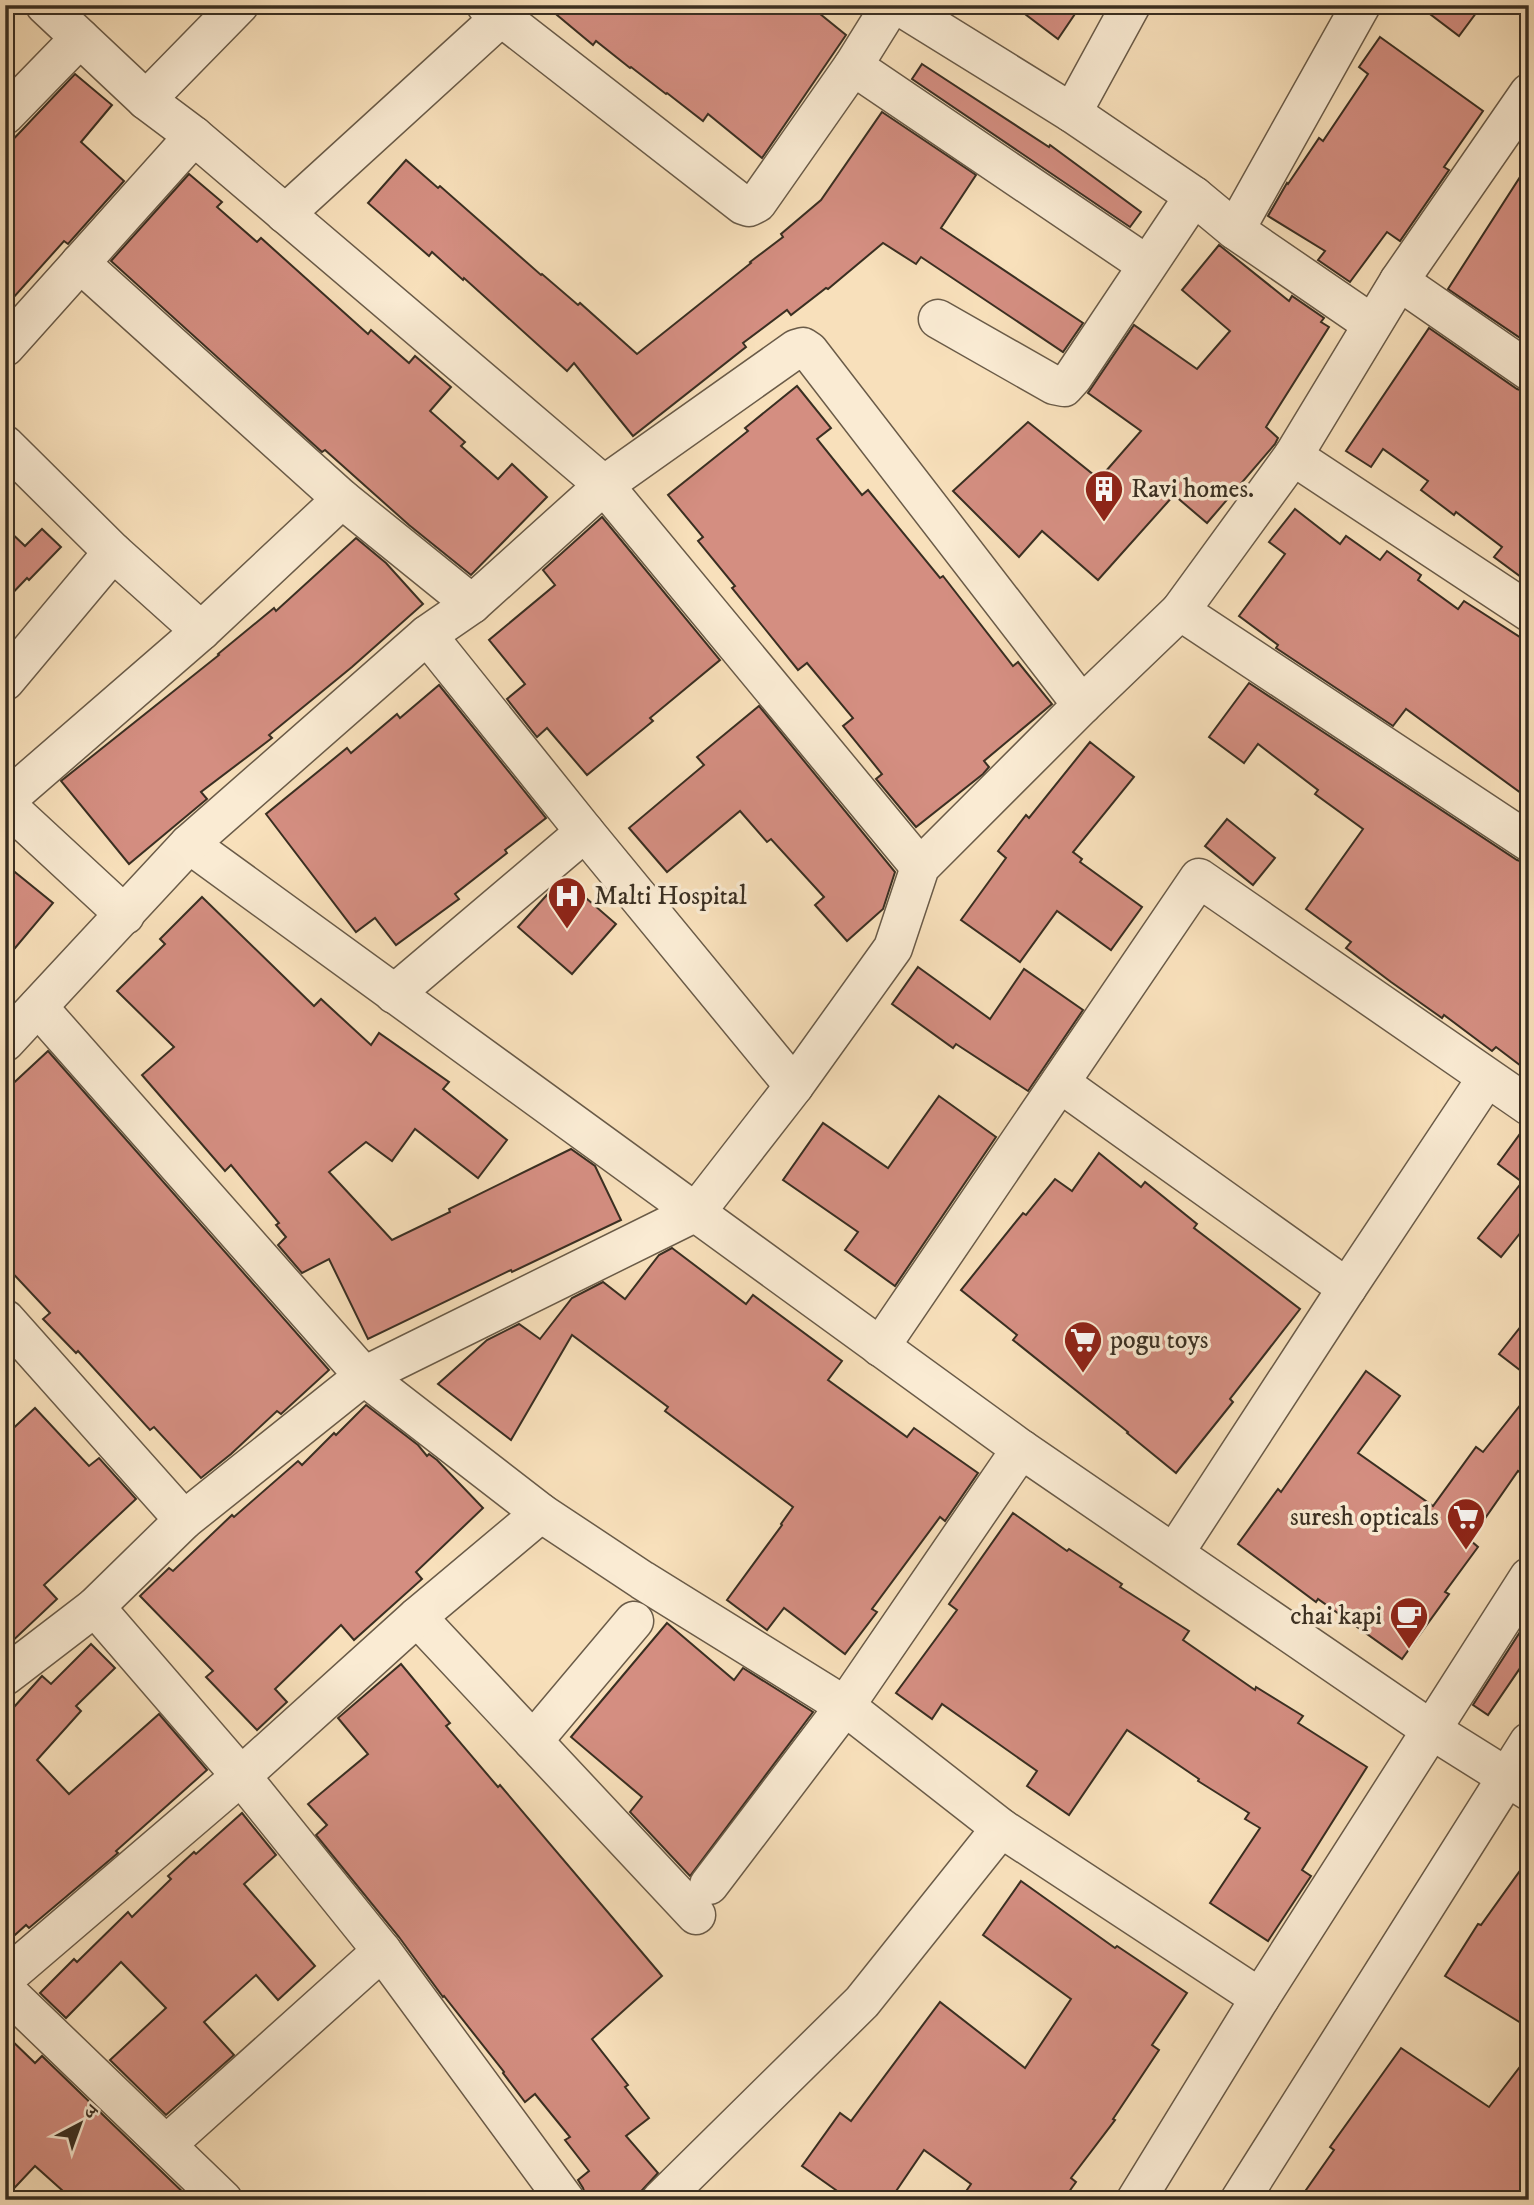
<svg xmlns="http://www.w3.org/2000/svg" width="1534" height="2205" viewBox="0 0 1534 2205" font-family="'IM FELL DW Pica','Noto Serif Devanagari',serif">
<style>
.building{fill:#d48e81;stroke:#3a2f22;stroke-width:2}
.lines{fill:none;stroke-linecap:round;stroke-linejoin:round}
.minor-casing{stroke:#6a5b48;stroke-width:41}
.minor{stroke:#faebd3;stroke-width:38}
.labels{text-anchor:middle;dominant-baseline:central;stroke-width:7;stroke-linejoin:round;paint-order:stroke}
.poi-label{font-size:26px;fill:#3a2f22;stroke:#faebd3;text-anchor:start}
</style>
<rect width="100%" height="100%" fill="#f8e0bb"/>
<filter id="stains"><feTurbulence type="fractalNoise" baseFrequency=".00286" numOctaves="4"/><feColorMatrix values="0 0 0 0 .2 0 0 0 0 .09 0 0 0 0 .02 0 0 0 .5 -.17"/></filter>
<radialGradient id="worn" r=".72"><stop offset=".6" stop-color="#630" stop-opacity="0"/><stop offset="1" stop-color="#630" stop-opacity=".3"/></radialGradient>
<g class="building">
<path d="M545,5H809L846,35L762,158L708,114L703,121L667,93L666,94L631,67L630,68L596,41L593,45Z"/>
<path d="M1013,5H1081L1058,39Z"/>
<path d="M1418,5H1482L1459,36Z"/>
<path d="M1380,37L1483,111L1444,167L1449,170L1400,241L1387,232L1350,282L1318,260L1325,251L1268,216L1287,183L1288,184L1319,138L1323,141L1368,74L1359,67Z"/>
<path d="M922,64L1049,147L1050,145L1141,212L1130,227L912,79Z"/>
<path d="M75,74L112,105L81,142L124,181L68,244L64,241L5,307V148Z"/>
<path d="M882,112L976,175L941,228L1083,323L1063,352L921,257L916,264L883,243L828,289L826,288L791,315L787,310L743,343L746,347L633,436L574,363L567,371L464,278L463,280L432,252L429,256L368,203L406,160L438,188L440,186L541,275L542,274L578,305L580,303L637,354L751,263L750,262L783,237L781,234L821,200Z"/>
<path d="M1529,163V344L1448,289Z"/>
<path d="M189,174L222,202L217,207L257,242L261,238L368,334L371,330L409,363L415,356L451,387L430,411L465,442L461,446L498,479L512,464L547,497L471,575L409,525L325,450L322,452L111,261Z"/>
<path d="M1219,245L1289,301L1292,296L1324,318L1321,322L1329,327L1266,427L1278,438L1275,444L1207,523L1174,495L1098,580L1042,531L1019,557L953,491L1028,422L1099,479L1141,431L1088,393L1134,325L1197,369L1230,331L1182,290Z"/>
<path d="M1429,328L1517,389L1529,393V583L1494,557L1502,547L1456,512L1454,515L1421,490L1428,481L1383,449L1371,467L1346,451Z"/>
<path d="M797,386L831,428L817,439L862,495L868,490L940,578L943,576L1013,666L1018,662L1052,704L984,761L989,767L983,774L916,827L876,779L882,774L843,726L853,718L807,663L798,670L732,588L735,586L698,541L703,537L668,495L748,431L745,428Z"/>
<path d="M1295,509L1340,544L1346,536L1380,560L1387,551L1421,575L1418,580L1458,609L1464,601L1529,643V799L1406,709L1393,726L1276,648L1278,645L1239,616L1285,554L1269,542Z"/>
<path d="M602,517L720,660L650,718L653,721L587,775L547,728L537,737L507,699L525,684L489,640L555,585L543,570Z"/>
<path d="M5,527L25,546L42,529L61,547L29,580L27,578L5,601Z"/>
<path d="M356,538L386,563L423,604L352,667L269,735L272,738L201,792L207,799L129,864L61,781L219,655L218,654L274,608L276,611Z"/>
<path d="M1249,683L1517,860L1529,864V1072L1496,1047L1492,1051L1444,1015L1442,1018L1391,982L1346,948L1351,942L1306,909L1363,829L1315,794L1318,790L1258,744L1244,763L1209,737Z"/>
<path d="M439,685L546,818L505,850L507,853L455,894L459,899L396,945L375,918L356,932L266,814L347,748L351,753L397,714L400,718Z"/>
<path d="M759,706L895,872L883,909L847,941L815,905L824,897L771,839L767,842L740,811L667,872L629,828L704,765L697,757Z"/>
<path d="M1090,742L1134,777L1073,852L1082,859L1080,862L1142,907L1111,950L1057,911L1020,962L961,920L1006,858L998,851L1026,815L1029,818Z"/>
<path d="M1227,819L1275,858L1253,885L1205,846Z"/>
<path d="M5,864L53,903L5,960Z"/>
<path d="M564,879L616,924L572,974L518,927L554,887Z"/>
<path d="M202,897L314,1006L321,999L371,1045L379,1033L449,1082L443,1089L507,1140L478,1178L415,1129L392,1161L366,1142L329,1172L392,1240L450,1212L449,1209L571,1149L595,1166L621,1220L512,1272L511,1270L368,1339L329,1259L302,1273L278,1245L286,1237L276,1225L279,1223L231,1165L225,1171L142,1075L174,1047L117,991L165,944L160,939Z"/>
<path d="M918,967L990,1019L1024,969L1083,1010L1028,1091L956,1044L953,1048L892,1004Z"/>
<path d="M48,1051L329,1370L281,1414L277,1411L231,1454L201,1478L154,1427L150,1430L78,1351L76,1353L43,1319L50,1313L5,1265V1091Z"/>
<path d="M939,1096L996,1137L895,1286L845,1250L858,1232L783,1180L823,1123L888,1168Z"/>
<path d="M1525,1127L1529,1128V1222L1501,1257L1478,1238L1522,1182L1498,1164Z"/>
<path d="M1099,1153L1141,1187L1145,1182L1197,1224L1194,1228L1300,1309L1230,1399L1233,1402L1176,1473L1127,1433L1128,1432L1013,1340L1017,1335L961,1290L1023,1213L1026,1215L1055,1179L1072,1191Z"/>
<path d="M672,1248L746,1304L753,1295L842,1361L828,1380L907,1437L914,1428L978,1473L945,1521L940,1517L872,1609L877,1612L845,1654L784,1608L767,1630L727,1600L782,1525L781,1524L793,1507L665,1411L668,1407L572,1335L511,1440L438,1384L487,1340L519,1324L540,1339L572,1298L603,1282L625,1299L659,1255Z"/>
<path d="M1529,1316V1377L1499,1354Z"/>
<path d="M1366,1371L1400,1396L1358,1453L1433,1506L1476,1447L1483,1452L1529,1394V1479L1518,1471L1470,1540L1478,1547L1445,1592L1449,1594L1402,1659L1318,1599L1316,1602L1238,1544L1278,1489L1281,1492Z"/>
<path d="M366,1405L418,1445L427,1456L429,1454L437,1460L483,1508L416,1572L422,1579L354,1640L341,1625L275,1689L287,1702L257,1730L206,1677L213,1671L140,1596L169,1568L173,1571L232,1515L234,1517L298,1461L302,1465L334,1433L336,1435Z"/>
<path d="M35,1408L89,1466L99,1458L136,1499L44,1585L57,1599L5,1648V1436Z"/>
<path d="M1013,1513L1067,1551L1069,1549L1122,1584L1120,1587L1189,1631L1183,1640L1255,1690L1256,1687L1303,1716L1298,1723L1367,1767L1302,1870L1311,1876L1268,1941L1210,1903L1260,1828L1245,1819L1249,1813L1198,1781L1199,1779L1127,1730L1069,1815L1027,1786L1037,1771L942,1704L932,1719L896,1693L957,1610L949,1604Z"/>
<path d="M1529,1618V1655L1488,1715L1473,1705Z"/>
<path d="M667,1623L734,1680L743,1668L813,1712L690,1876L630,1812L642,1797L571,1737Z"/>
<path d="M91,1644L115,1668L76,1706L81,1711L37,1760L69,1794L159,1714L207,1770L116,1851L118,1853L29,1928L26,1925L5,1944V1717L42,1676L51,1684Z"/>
<path d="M401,1664L450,1723L446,1726L498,1787L500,1785L662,1976L592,2039L628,2085L625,2087L649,2118L626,2136L658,2173L633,2200H587L583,2188L578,2180L589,2171L565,2140L570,2137L535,2094L525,2102L503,2073L504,2072L444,1996L443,1997L399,1937L316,1835L327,1825L308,1804L368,1754L338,1718Z"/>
<path d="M242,1813L276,1855L244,1884L315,1966L278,2000L256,1975L204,2022L234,2055L166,2115L110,2060L166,2008L121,1962L66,2018L40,1993L74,1959L77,1962L128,1912L132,1917L171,1879L168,1876L194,1852L196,1854Z"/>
<path d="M1529,1858V2028L1445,1976L1478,1924L1481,1925Z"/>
<path d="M1021,1881L1115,1948L1117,1946L1187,1993L1152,2045L1159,2050L1113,2119L1115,2120L1071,2178L1076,2182L1063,2200H960L971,2184L924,2150L890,2200H850L802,2166L840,2113L851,2121L940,2002L1025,2068L1071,1999L983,1935Z"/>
<path d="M5,2034L35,2063L42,2056L191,2200H73L35,2166L5,2198Z"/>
<path d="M1401,2048L1489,2107L1529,2055V2200H1299L1334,2150L1330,2147Z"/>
</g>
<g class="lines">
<g class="minor-casing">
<g id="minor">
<path d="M45,5L146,100L194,136L604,485L920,867"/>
<path d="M486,5L743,205L749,207L757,203L853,66L891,5"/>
<path d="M898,5L1072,113L1194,196L1235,230L1372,324"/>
<path d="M853,66L1147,265"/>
<path d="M146,100L239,5"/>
<path d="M1072,113L1131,5"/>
<path d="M5,115L80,38"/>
<path d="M285,214L501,17"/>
<path d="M1235,230L1361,5"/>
<path d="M80,263L342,499L472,604"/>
<path d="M1399,281L1529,371"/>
<path d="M938,319L1054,385L1064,387L1073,377L1194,196"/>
<path d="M5,347L194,136"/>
<path d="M5,445L113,552L201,631"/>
<path d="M1293,456L1529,612"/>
<path d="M1180,611L1529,842"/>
<path d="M427,635L585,832L794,1086"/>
<path d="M5,681L113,552"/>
<path d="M5,801L201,631L342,499"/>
<path d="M5,804L125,915"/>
<path d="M189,844L1021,1449L1430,1729L1529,1791"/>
<path d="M394,994L585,832"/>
<path d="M38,1007L364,1376L541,1513L642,1580L845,1706L1001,1828L1260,1998"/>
<path d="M5,1042L189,844L427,635L472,604L604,485L796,349L803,347L809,351L1082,705"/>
<path d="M1060,1083L1347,1288"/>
<path d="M5,1319L184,1520"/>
<path d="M880,1347L1199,878L1529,1106"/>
<path d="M1175,1552L1347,1288L1486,1079"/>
<path d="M95,1607L241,1776L382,1951L565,2200"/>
<path d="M417,1617L696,1915"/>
<path d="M5,1676L95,1607L184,1520L364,1376L696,1212L794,1086L893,948L920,867L1082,705L1180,611L1293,456L1399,281L1529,93"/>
<path d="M533,1741L634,1621"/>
<path d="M709,1885L845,1706L1021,1449"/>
<path d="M5,1978L241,1776L417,1617L541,1513"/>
<path d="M5,1990L223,2200"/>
<path d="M166,2145L382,1951"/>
<path d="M661,2200L862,2002L1001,1828"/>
<path d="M1136,2200L1260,1998L1529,1577"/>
<path d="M1240,2200L1529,1742"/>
</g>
</g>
<use href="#minor" class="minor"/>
</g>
<defs>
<g id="building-pin" transform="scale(2.0125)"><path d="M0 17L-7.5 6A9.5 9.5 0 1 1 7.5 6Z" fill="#8f2418" stroke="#faebd3"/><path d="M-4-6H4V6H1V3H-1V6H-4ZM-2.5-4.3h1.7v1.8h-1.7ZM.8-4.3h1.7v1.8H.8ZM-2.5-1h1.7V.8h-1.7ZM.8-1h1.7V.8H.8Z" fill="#fff"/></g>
<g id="hospital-pin" transform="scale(2.0125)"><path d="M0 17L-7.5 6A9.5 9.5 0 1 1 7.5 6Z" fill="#8f2418" stroke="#faebd3"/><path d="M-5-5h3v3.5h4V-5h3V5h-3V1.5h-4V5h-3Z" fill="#fff"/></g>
<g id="supermarket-pin" transform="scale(2.0125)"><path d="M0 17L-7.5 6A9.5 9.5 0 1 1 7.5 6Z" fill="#8f2418" stroke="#faebd3"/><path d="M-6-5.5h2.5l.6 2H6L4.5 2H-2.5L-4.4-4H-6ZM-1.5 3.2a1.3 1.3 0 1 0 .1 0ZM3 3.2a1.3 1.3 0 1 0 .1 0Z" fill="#fff"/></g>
<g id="cafe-pin" transform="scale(2.0125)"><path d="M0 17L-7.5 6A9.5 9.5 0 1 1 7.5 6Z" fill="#8f2418" stroke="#faebd3"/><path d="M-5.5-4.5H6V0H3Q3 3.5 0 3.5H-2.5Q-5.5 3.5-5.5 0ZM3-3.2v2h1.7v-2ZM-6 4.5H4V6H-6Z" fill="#fff"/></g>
</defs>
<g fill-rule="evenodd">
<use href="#building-pin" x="1104" y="489"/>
<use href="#hospital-pin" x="567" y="896"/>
<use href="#supermarket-pin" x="1083" y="1340"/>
<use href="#supermarket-pin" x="1466" y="1517"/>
<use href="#cafe-pin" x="1409" y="1616"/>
</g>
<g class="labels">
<g class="poi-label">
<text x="1131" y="489">Ravi homes.</text>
<text x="594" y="896">Malti Hospital</text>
<text x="1110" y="1340">pogu toys</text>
<text x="1439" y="1517" text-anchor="end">suresh opticals</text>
<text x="1382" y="1616" text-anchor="end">chai kapi</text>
</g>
</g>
<rect width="1534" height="2205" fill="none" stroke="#f8e0bb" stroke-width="28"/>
<rect x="7" y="7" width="1520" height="2191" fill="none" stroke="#3a2f22" stroke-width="3.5"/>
<rect x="14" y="14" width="1506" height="2177" fill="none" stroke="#3a2f22" stroke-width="2"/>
<g transform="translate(80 2124) rotate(41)" stroke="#faebd3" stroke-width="5" paint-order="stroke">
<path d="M0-5L12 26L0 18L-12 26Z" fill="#3a2f22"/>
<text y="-10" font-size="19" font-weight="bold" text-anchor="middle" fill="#3a2f22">उ</text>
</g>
<rect width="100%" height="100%" filter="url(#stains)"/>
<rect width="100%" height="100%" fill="url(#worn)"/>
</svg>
